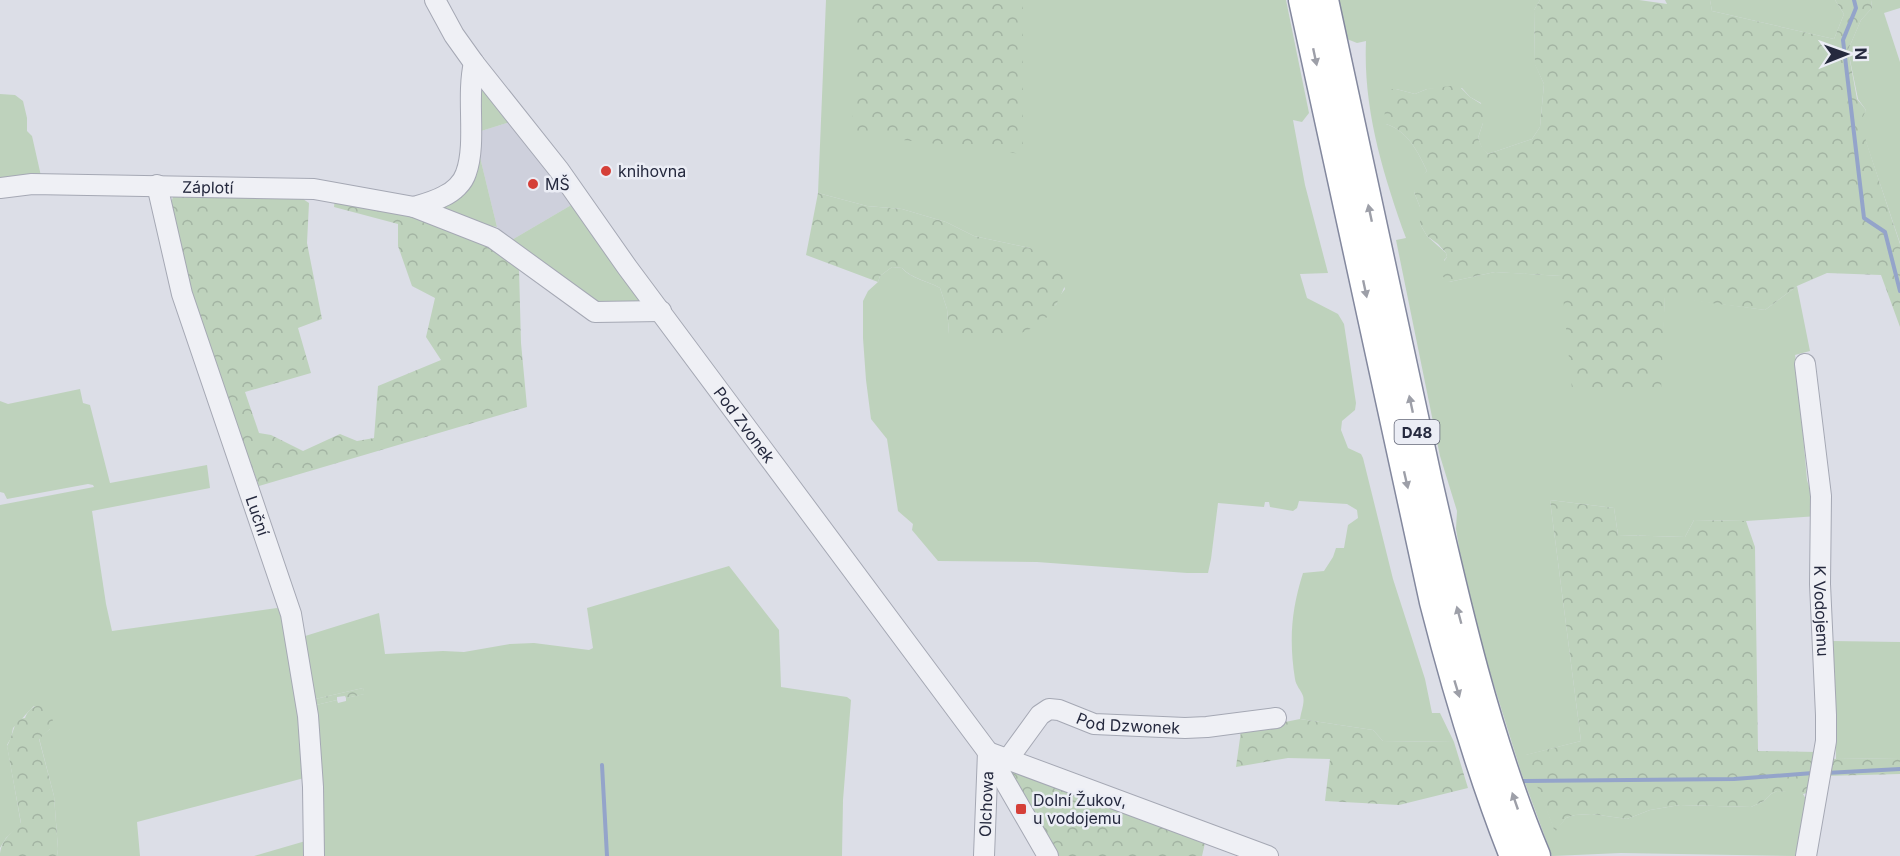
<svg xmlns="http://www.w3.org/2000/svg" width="1900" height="856" viewBox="0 0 1900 856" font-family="Inter,sans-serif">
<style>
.built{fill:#ced0dc}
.green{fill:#bed2bc}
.forest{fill:url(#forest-crowns)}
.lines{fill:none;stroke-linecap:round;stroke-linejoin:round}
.stream{stroke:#94a4ca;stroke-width:4}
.minor-casing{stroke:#a5a8b4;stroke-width:22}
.highway-casing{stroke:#83889e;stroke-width:31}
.minor{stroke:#eff0f5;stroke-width:20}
.highway{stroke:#fff;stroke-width:28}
.oneway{fill:#9d9fa8}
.poi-dot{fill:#d53f38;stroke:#ebedf5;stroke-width:2}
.labels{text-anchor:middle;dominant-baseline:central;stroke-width:5;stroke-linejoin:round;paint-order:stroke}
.shield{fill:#ebedf5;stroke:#606475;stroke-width:1.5}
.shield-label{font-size:15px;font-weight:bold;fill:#25293e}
.poi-label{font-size:16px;fill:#25293e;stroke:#ebedf5;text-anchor:start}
.street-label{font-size:16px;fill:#25293e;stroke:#ebedf5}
</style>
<defs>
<pattern id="forest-crowns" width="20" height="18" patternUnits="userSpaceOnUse" patternTransform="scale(1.5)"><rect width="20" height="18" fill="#bed2bc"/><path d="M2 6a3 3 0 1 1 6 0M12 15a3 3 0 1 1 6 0" fill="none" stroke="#a3b4a3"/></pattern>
</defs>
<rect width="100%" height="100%" fill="#dcdee7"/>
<path class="built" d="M510,122L573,204L510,241L497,227L477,145L478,132Z"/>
<g class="green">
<path d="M826,0H1286L1309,113L1302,122L1293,120L1305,185L1328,273L1300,274L1307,298L1338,314L1344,324L1356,403L1355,410L1342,421L1341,430L1348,448L1361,454L1363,458L1393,579L1425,679L1432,713H1440L1454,742L1383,741L1373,730L1300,719C1301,712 1305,702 1303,696C1301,690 1296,686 1295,679C1289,641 1291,611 1303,573L1324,571L1333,557L1336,548H1344L1348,525L1358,518L1357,510L1347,504L1299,501L1297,508L1293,511L1270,507L1269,502H1265L1264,507L1218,503L1211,559L1208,573H1187L1037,562L938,561L912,530L913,524L898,511L887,439L871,419L866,380L863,338V301L868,291L878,282L880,276L892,267L902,268C911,279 928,281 940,288L947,309L949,334L1056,305L1058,298L1065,289L1058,271L1030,248L974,236L946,222L902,209L867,206L818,193Z"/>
<path d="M1339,0H1540L1534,10L1535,64L1544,84L1540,127L1532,139L1488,154L1482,148L1478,138L1483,123L1481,103L1470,97L1462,88L1427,89L1415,94L1396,89L1386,124C1408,131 1418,152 1427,171L1419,181L1414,192L1420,207V224L1427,236L1446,253L1447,257L1444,260L1449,282L1495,272L1562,276L1660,379L1665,296L1765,310L1797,286L1810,351L1795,355L1801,387V412L1807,480L1811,493L1810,499L1818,516L1746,521L1694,520L1685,537L1618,535L1614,508L1550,500L1581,741L1526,755L1555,831L1566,818L1575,815L1592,814L1627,819L1650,810L1680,805L1751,807L1764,801L1771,794L1777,791L1797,792L1803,794L1806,799V809L1795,856L1621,853L1552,856L1521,772L1483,650L1460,553L1456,529L1457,511L1440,456L1396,240L1406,238C1383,174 1363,109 1366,41L1357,43L1347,39Z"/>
<path d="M1710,0H1835L1844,14L1834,39L1712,11Z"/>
<path d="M1871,0H1900V8L1884,13L1900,62V243L1862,130L1861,119L1866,110L1858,99L1848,50L1861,20L1872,8Z"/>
<path d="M477,80L510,122L478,132Z"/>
<path d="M0,94L15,95L23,101L27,118V131L32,136L41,176L0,183Z"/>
<path d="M477,145L497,227L469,222L454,216L459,193Z"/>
<path d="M573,204L645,302L604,307L510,241Z"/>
<path d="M80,389L83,403L90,405L110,483L207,465L210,488L92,511L106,604L112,631L277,608L284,612L308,777L137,822L140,856H57L58,849L54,796L39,738L50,729L34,706C26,713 21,721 13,728L11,738L7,745L21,824L6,838L0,848V505L94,487L93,485L88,484L7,499L4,493L0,492V401L8,404Z"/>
<path d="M729,566L779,630L781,687L847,697L851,700L843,800L842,856H320L312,706L337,700L338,703L346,701V698L364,694L363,688L311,700L302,637L379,613L385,654L443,651L464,652L510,644L534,643L589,650L593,648L587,608Z"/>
<path d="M1833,641L1900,642V758L1836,759Z"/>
<path d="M309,840V856H254Z"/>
</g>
<g class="forest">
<path d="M1540,0H1639L1667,4L1665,0H1710L1712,11L1834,39L1844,14L1835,0H1871L1872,8L1861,20L1848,50L1857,99L1866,110L1862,119L1866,141L1900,244V327L1881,275L1827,273L1797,286L1765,310L1665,297L1661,393L1572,389L1561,276L1495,272L1449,282L1439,273V268L1447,257L1446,253L1438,244L1427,236L1420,224V207L1414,192L1415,183L1427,171C1418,152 1408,131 1386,124C1383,115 1385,97 1392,89H1396L1415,94L1427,89L1458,85L1470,97L1486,107L1483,123L1478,138L1482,147L1488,154L1532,139L1540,127L1544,84L1535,65L1534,10Z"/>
<path d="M858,1L1023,4V154L852,134Z"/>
<path d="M185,192L297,195L309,203L307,243L322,319L298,328L311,373L245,392L259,433L271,435L303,451L340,434L357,441L374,438L378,386L441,360L426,337L435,298L412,286L398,246V224L334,207L335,198L408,213L436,223L511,257L519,269L521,343L527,407L259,486L197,321L170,205L173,197Z"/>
<path d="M459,193L467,207L454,216L435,209Z"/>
<path d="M818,193L867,206L902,209L946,222L974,236L1030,248L1055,260L1058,271L1068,277C1064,290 1054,312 1043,321C1029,332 1004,340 986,341C973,341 961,337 949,334L947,309L940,288C928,281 912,279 902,268L892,267L880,276L878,282L806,255Z"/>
<path d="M1550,500L1614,508L1618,535L1685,537L1694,520L1746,521L1755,547L1758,751L1818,752L1811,792L1803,794L1777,791L1771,794L1764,801L1751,807L1680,805L1650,810L1627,819L1592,814L1575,815L1566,818L1555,832L1525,755L1581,741Z"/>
<path d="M363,688L365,694L346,698L345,696L337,697V700L312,706L311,700Z"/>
<path d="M40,705L49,709L53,721L50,729L39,739L54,796L58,849L57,856H0C0,841 11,833 21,823L7,746C12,737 13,728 18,719L25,718C28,710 32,707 40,705Z"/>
<path d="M1300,719L1373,730L1383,741L1454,742L1468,788L1399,805L1325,801L1330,759L1288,758L1236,767L1241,731Z"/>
<path d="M1900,758V774L1825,776L1827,759Z"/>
<path d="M1007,769L1205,843L1202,856H1059Z"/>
</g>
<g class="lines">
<g class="stream">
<path d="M1854,0L1856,8L1843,40L1864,218L1885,232L1900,291"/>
<path d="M602,765L607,856"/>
<path d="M1826,773L1900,769"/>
<path d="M1518,781L1734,779L1813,773"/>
</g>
<g class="minor-casing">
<g id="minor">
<path id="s1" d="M435,0L454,35L474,63L559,170L627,267L988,752L1048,856"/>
<path id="s2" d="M157,185L182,294L291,614L308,716L313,787L314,856"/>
<path id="s3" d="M0,188L32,184L314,189L414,207L493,238L595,312L661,311"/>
<path d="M414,207C424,204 435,201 444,196C453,192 463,183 466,173C477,143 466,97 474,63"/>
<path id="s4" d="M1805,364L1821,496L1820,584L1826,715V741L1806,856"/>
<path id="s5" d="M1008,759L1040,715L1049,709L1059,710L1094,724L1185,728L1207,727L1276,718"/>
<path id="s6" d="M984,856L988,752L1268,856"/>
</g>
</g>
<g class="highway-casing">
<g id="highway">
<path d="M1303,0L1434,602C1456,688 1481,773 1514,856"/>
<path d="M1324,0C1359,161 1392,322 1428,482C1457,609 1486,736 1536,856"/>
</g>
</g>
<use href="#minor" class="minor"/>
<use href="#highway" class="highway"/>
</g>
<defs><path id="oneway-solid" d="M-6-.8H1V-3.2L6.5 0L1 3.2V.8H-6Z" transform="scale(1.5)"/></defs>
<g class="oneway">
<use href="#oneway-solid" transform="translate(1315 57) rotate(78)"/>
<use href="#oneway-solid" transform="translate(1370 213) rotate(-102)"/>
<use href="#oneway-solid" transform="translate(1365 289) rotate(78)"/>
<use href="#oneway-solid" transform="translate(1411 404) rotate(-102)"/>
<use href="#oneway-solid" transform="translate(1406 480) rotate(77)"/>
<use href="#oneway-solid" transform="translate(1459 615) rotate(-105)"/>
<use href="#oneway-solid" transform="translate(1457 689) rotate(73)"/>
<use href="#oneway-solid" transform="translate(1515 801) rotate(-109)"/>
</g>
<g class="poi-dot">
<circle cx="606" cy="171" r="6"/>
<circle cx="533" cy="184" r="6"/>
<rect x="1015" y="803" width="12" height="12" rx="3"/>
</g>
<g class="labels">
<rect class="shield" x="1394.5" y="420" width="45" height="24" rx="4.5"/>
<g class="shield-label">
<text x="1417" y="432">D48</text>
</g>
<g class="poi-label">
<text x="618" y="171">knihovna</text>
<text x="545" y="184">MŠ</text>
<text x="1033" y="800">Dolní Žukov,<tspan x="1033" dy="18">u vodojemu</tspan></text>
</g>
<g class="street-label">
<text stroke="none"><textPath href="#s3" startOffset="208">Záplotí</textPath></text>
<text stroke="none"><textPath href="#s1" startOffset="526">Pod Zvonek</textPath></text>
<text stroke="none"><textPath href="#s2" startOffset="346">Luční</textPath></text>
<text stroke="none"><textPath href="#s4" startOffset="248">K Vodojemu</textPath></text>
<text stroke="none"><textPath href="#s5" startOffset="147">Pod Dzwonek</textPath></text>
<text stroke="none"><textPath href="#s6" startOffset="52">Olchowa</textPath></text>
</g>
</g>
<g transform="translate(1846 54) rotate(89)" stroke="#ebedf5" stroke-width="4.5" paint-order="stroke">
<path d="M0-4.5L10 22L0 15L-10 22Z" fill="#25293e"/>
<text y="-9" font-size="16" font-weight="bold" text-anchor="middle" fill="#25293e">N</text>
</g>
</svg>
